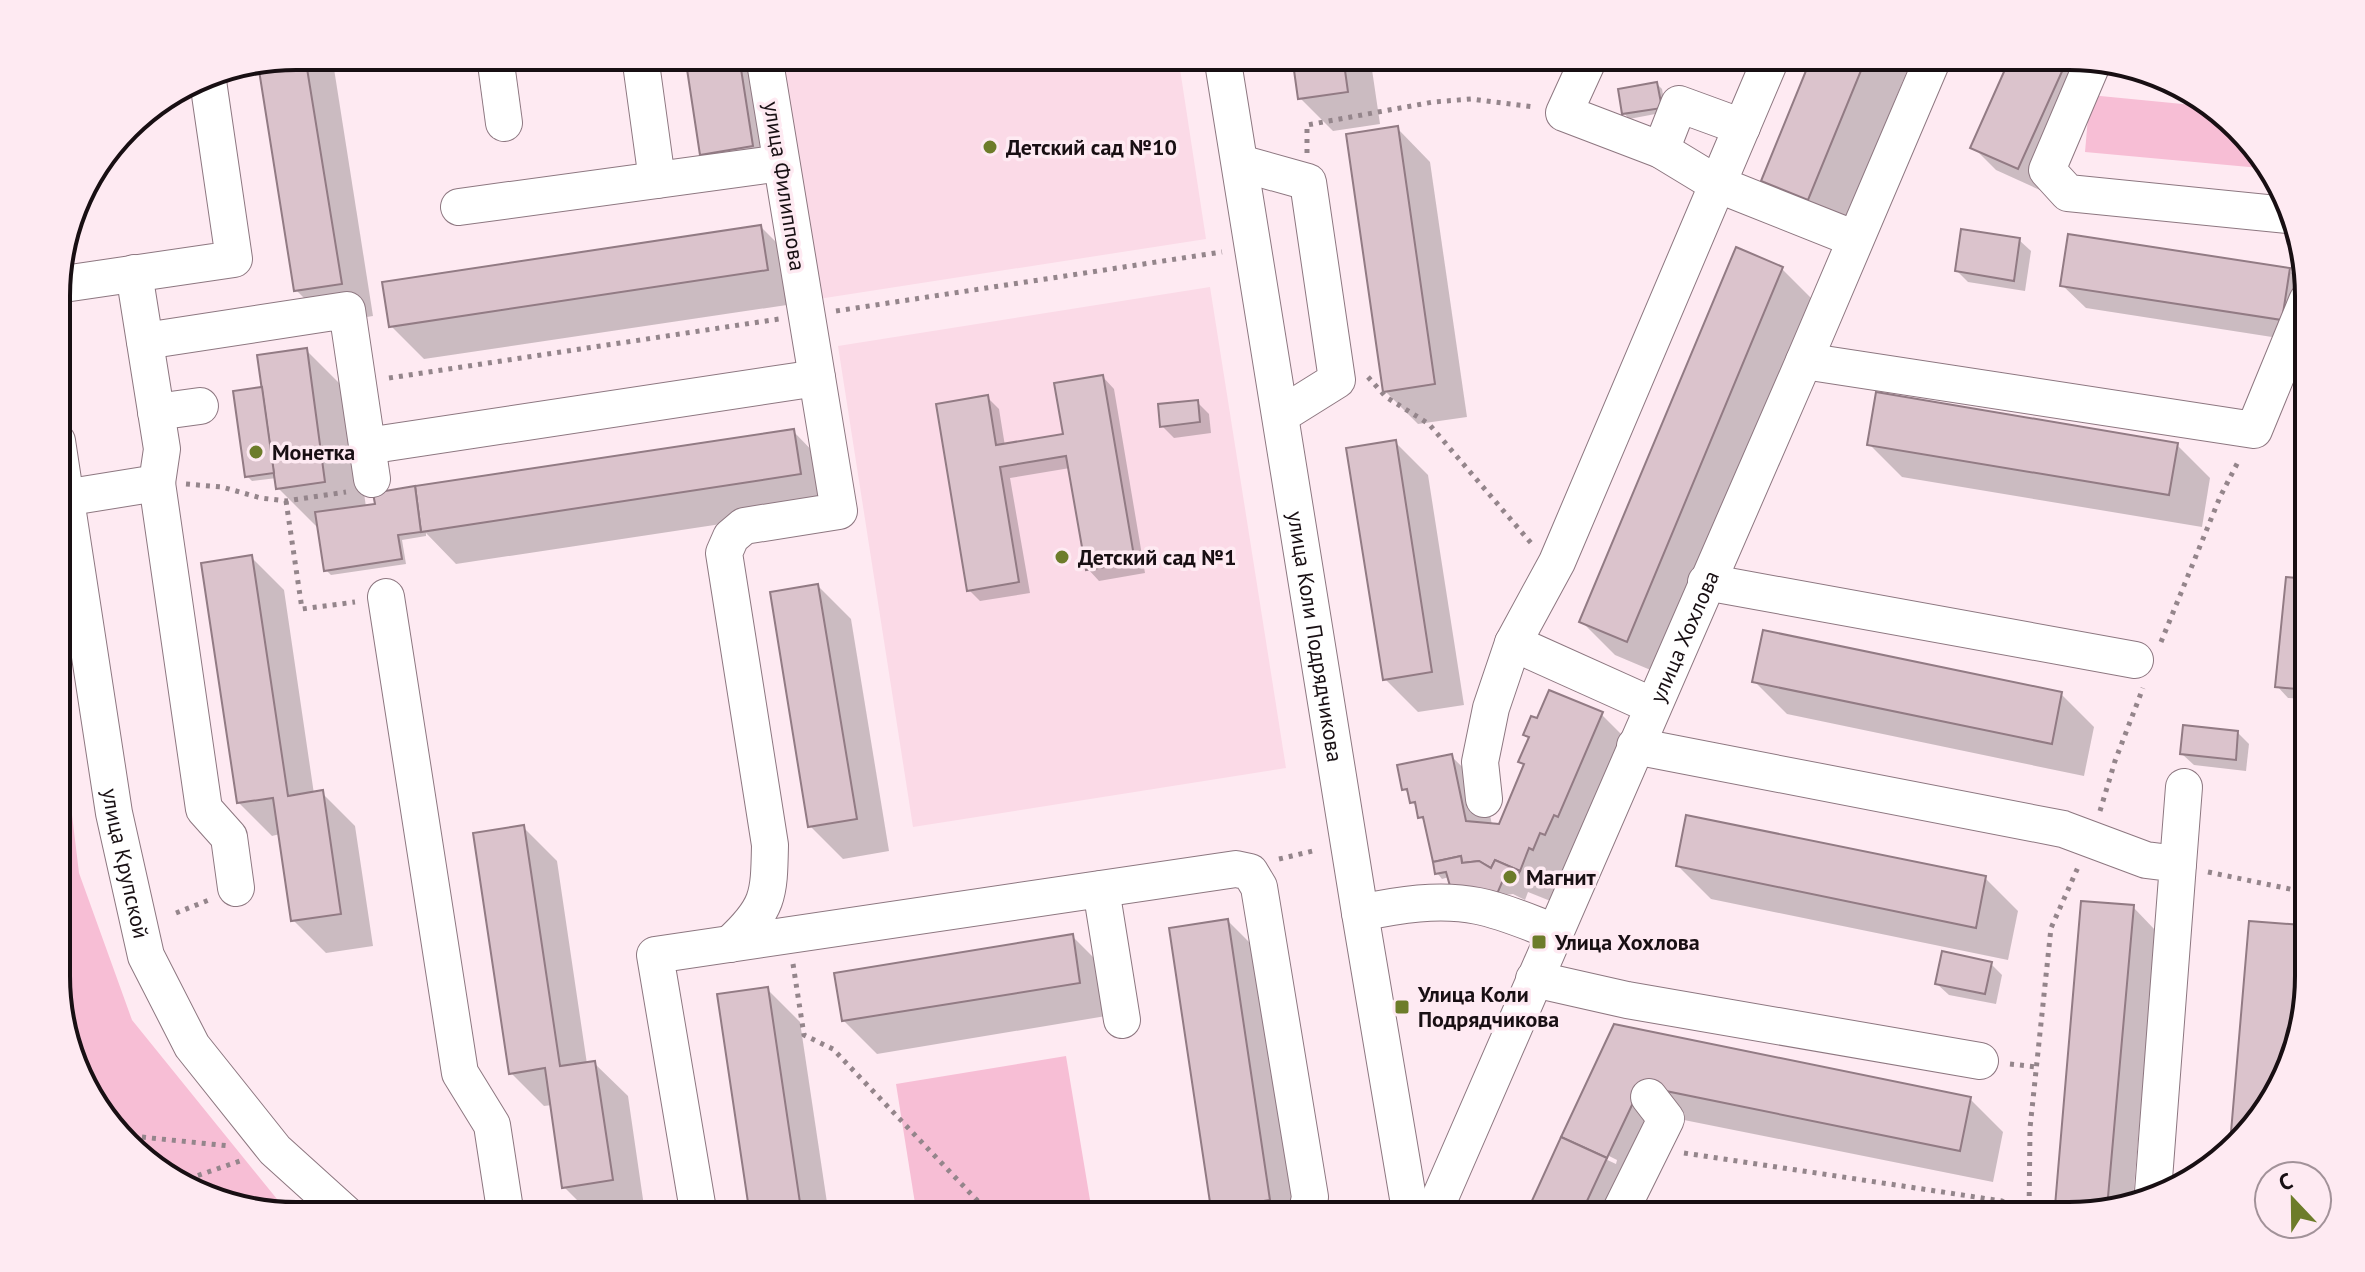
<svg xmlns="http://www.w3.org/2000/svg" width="2365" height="1272" viewBox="0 0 2365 1272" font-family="'PT Sans',sans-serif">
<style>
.built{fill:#fbdae7}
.green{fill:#f7bed5}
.shadow{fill:#0003;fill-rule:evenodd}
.building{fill:#dbc3cc;stroke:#927b84;stroke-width:2}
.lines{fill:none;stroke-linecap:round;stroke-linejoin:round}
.minor-casing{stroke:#8d7780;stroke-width:38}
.path{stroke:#94858b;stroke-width:5;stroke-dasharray:4 6;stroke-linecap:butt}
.minor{stroke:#fff;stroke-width:36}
.poi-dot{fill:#6d7c2a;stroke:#feeaf2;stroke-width:3}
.labels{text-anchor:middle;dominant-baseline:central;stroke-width:7;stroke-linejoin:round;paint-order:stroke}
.poi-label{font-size:22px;font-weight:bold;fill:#180f13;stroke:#feeaf2;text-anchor:start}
.street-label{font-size:22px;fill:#180f13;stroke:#feeaf2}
.rim{fill:none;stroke:#180f13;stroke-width:4}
</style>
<rect width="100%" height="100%" fill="#feeaf2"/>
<g class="built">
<path d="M774,56H1178L1206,239L812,300Z"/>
<path d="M1210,287L1286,768L913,827L838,346Z"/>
</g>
<g class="green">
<path d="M2090,95L2203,106L2268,162L2271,169L2085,152Z"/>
<path d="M57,690L79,873L132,1020L281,1204L301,1216L190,1191L97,1110L58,1007Z"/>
<path d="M1066,1056L1090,1200L993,1216H917L896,1084Z"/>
</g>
<g class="shadow">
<path d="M296,56H332L373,316L329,323L296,290L260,63Z"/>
<path d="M687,56H766L785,179L735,187L702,154Z"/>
<path d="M893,56H931L898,61Z"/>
<path d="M1294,56H1370L1380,124L1333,131L1300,98Z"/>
<path d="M1814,56H1913L1841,232L1796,214L1763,180Z"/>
<path d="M2014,56H2069L2099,63L2042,191L1996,170L1973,147Z"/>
<path d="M1657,84L1662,89L1666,112L1629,119L1624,113Z"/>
<path d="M1397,128L1430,162L1467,417L1418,424L1385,391Z"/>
<path d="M761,227L794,260L800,303L424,359L391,326Z"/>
<path d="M2019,240L2031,251L2025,291L1968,282L1957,271Z"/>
<path d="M1782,269L1815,302L1660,674L1615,655L1582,622Z"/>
<path d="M2289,270L2307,288L2304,342L2086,308L2062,285Z"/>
<path d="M306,350L350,394L366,507L793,431L826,465L833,507L456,564L426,533V536L402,540L406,564L331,575L326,570L320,530L278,488L277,478L252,481L247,476L264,388Z"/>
<path d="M1103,377L1114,389L1145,573L1099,581L1088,569L1070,468L1010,478L1030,593L980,601L969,590L987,397L999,409L1005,446L1065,435Z"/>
<path d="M1197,402L1209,414L1211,433L1174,438L1162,426Z"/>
<path d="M1395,442L1428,475L1464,705L1418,712L1385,679Z"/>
<path d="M1869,444L2177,445L2210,478L2202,527L1902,477Z"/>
<path d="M251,557L284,590L314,794L322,793L355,826L373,946L326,953L293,920L280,834L272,836L238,802Z"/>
<path d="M2308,581V699L2288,698L2277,686Z"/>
<path d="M818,586L851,619L889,851L843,859L810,826Z"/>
<path d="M1754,681L2061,694L2094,727L2084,776L1787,714Z"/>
<path d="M1601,714L1634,747L1553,902L1528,892L1525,900L1513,894L1504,895L1449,877L1442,879L1437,873L1427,823L1420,817L1419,809L1412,802L1411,796L1404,789L1451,756L1485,789L1492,825L1500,826L1526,766L1521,761L1530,739L1526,734Z"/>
<path d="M2238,733L2249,744L2246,771L2194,765L2182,754Z"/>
<path d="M524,828L557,861L587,1064L594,1063L628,1096L645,1213L625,1216H593L564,1187L552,1105L544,1106L511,1073Z"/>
<path d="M1678,866L1985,878L2018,911L2008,960L1711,899Z"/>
<path d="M2133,907L2156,931L2133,1199L2084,1216H2067L2057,1205Z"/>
<path d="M1228,921L1261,954L1300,1216H1220L1212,1208Z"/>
<path d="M2301,927L2309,935V976L2284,1082L2232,1141Z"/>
<path d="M1072,936L1105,969L1112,1015L877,1054L844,1021Z"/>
<path d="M1991,964L2002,975L1996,1004L1949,995L1937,984Z"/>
<path d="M767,989L800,1022L829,1216H752Z"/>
<path d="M1615,1026L1970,1099L2003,1132L1993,1182L1674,1118L1606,1216H1527ZM1601,1152L1617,1160L1616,1164L1601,1157Z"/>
</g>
<g class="building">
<path d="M296,56H305L342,284L294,291L258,64Z"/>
<path d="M685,56H739L753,146L700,155Z"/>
<path d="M1292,56H1343L1348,92L1298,99Z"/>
<path d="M1812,56H1867L1808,200L1761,181Z"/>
<path d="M2011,56H2069L2018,169L1970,148Z"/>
<path d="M1657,82L1662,108L1622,114L1618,89Z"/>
<path d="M1398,126L1435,384L1383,392L1346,134Z"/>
<path d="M761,225L768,270L389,327L382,282Z"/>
<path d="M1961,229L2020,238L2014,281L1955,271Z"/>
<path d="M2068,234L2290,268L2282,320L2060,286Z"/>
<path d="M1736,247L1783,267L1627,642L1579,622Z"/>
<path d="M307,348L325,482L276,489L257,355Z"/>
<path d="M1103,375L1135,562L1086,570L1066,456L1000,467L1019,582L967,591L936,404L988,395L996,445L1063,434L1054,383Z"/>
<path d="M262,387L274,473L245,477L233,391Z"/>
<path d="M1876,392L2178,443L2169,495L1867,445Z"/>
<path d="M1198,400L1200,422L1160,427L1158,404Z"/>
<path d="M794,429L801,474L421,532L415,486Z"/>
<path d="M1396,440L1432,672L1383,680L1346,448Z"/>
<path d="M415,486L421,532L398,535L402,559L324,571L315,512L375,504L373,493Z"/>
<path d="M252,555L288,796L323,790L341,914L291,921L273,798L237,803L201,563Z"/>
<path d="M2286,577L2308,579V690L2275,687Z"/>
<path d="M818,584L857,819L808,827L770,592Z"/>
<path d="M1763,630L2062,692L2052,744L1752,682Z"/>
<path d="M1549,690L1603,712L1558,817L1554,815L1545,835L1540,833L1533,850L1529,848L1520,871L1495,860L1491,868L1479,861L1462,863L1461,856L1433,862L1423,817L1418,818L1415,802L1410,803L1407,789L1402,790L1397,765L1452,754L1466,821L1499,824L1524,764L1518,762L1529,737L1523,735L1531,716L1537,718Z"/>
<path d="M2183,725L2238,731L2236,760L2180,754Z"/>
<path d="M1686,815L1986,876L1976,928L1676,866Z"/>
<path d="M524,825L560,1066L595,1061L613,1180L562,1188L545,1068L509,1074L473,833Z"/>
<path d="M1461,856L1462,863L1479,861L1491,868L1495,860L1520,871L1513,883L1503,880L1497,894L1450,886L1446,872L1435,874L1433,862Z"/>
<path d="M2081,901L2134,905L2107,1208L2102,1210L2055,1206Z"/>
<path d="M1228,919L1270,1200L1211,1209L1169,928Z"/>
<path d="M2249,921L2302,925L2291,1054L2284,1082L2230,1144Z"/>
<path d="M1073,934L1080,983L842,1021L834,973Z"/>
<path d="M1942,951L1992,962L1985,994L1935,984Z"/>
<path d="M768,987L802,1216H750L717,994Z"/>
<path d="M1614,1024L1971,1097L1960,1151L1641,1086L1607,1158L1561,1137Z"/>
<path d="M1561,1137L1607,1158L1580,1216H1525Z"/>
</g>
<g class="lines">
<g class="minor-casing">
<g id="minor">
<path d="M495,56L504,123"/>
<path d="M640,56L657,180"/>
<path id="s1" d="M1222,56L1360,913L1411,1216"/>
<path d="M1590,56L1564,113L1661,150L1717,184L1855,239"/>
<path d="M2093,62L2047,170L2068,193L2288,215"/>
<path d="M1661,150L1679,104L1742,127"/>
<path d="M1240,163L1308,182L1337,380L1281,415"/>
<path d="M459,207L781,163"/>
<path d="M57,285L234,259L207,74"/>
<path d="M145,341L347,310L372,479"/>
<path d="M1804,361L2254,430L2307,301"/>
<path d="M156,412L200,406"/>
<path id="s2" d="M57,441L114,813L146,956L192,1046L275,1150L348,1216"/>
<path d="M367,446L817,378"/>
<path d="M157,483L204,809L229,837L236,888"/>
<path d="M64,498L157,483L162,449L134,273"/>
<path d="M1706,582L2135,660"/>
<path d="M386,597L460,1073L492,1125L506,1216"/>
<path d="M1513,643L1653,706"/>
<path d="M1635,746L2063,829L2146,860L2178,864L2153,1192"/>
<path d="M1484,799L1480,762L1491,708L1513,643L1557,562L1772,56"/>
<path d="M2178,864L2184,787"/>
<path d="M1101,889L1122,1020"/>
<path d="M1360,913C1398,905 1439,898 1478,906C1504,911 1530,923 1555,932"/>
<path d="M730,944C769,908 769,896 770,845L724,553L731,537L744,526L839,511L764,56"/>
<path d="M1534,979L1627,1000L1980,1061"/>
<path d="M699,1216L655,955L1236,869L1250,872L1259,887L1310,1197L1306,1216"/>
<path id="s3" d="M1432,1216L1804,361L1934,56"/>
<path d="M1618,1216L1666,1119L1649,1097"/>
</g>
</g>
<g class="path">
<path d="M1307,153V125L1433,102L1471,99L1535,107"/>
<path d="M836,311L1222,252"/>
<path d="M1368,377L1386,397L1429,424L1531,543"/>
<path d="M389,378L779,319"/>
<path d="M186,484L222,487L261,498L286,501L346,492"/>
<path d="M286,501L302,609L355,602"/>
<path d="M2161,642L2220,497L2239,460"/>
<path d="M2100,811L2115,761L2143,688"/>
<path d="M1279,859L1317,850"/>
<path d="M2208,872L2309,893"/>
<path d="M176,913L209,900"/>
<path d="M793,964L804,1035L833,1049L992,1216"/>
<path d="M2010,1064L2037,1067"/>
<path d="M123,1132L131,1136L230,1146"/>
<path d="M1684,1153L2002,1201L2023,1216"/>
<path d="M179,1182L243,1160"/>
<path d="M2029,1216L2030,1128L2051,928L2079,865"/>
</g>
<use href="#minor" class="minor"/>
</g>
<g class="poi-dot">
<circle cx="990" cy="147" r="8"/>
<circle cx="256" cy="452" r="8"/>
<circle cx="1062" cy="557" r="8"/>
<circle cx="1510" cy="877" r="8"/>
<rect x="1531" y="934" width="16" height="16" rx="4"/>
<rect x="1394" y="999" width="16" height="16" rx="4"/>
</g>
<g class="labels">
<g class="poi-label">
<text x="1006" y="147">Детский сад №10</text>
<text x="272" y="452">Монетка</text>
<text x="1078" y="557">Детский сад №1</text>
<text x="1526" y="877">Магнит</text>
<text x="1555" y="942">Улица Хохлова</text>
<text x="1418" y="994">Улица Коли<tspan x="1418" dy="25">Подрядчикова</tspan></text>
</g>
<g class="street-label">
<text transform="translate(785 186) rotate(81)">улица Филиппова</text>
<text stroke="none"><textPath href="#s1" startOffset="588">улица Коли Подрядчикова</textPath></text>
<text stroke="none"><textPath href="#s3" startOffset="632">улица Хохлова</textPath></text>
<text stroke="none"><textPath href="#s2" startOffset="428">улица Крупской</textPath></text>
</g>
</g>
<path d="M0 0H2365V1272H0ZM296 70H2069A226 226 0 0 1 2295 296V976A226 226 0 0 1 2069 1202H296A226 226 0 0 1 70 976V296A226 226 0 0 1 296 70Z" fill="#feeaf2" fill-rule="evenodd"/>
<path class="rim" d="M296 70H2069A226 226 0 0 1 2295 296V976A226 226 0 0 1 2069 1202H296A226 226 0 0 1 70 976V296A226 226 0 0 1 296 70Z"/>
<g transform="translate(2293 1200) rotate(338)"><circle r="38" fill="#feeaf2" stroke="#a29299" stroke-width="2"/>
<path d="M0-6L14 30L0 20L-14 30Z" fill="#6d7c2a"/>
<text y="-12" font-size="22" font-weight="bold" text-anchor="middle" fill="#180f13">С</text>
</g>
</svg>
